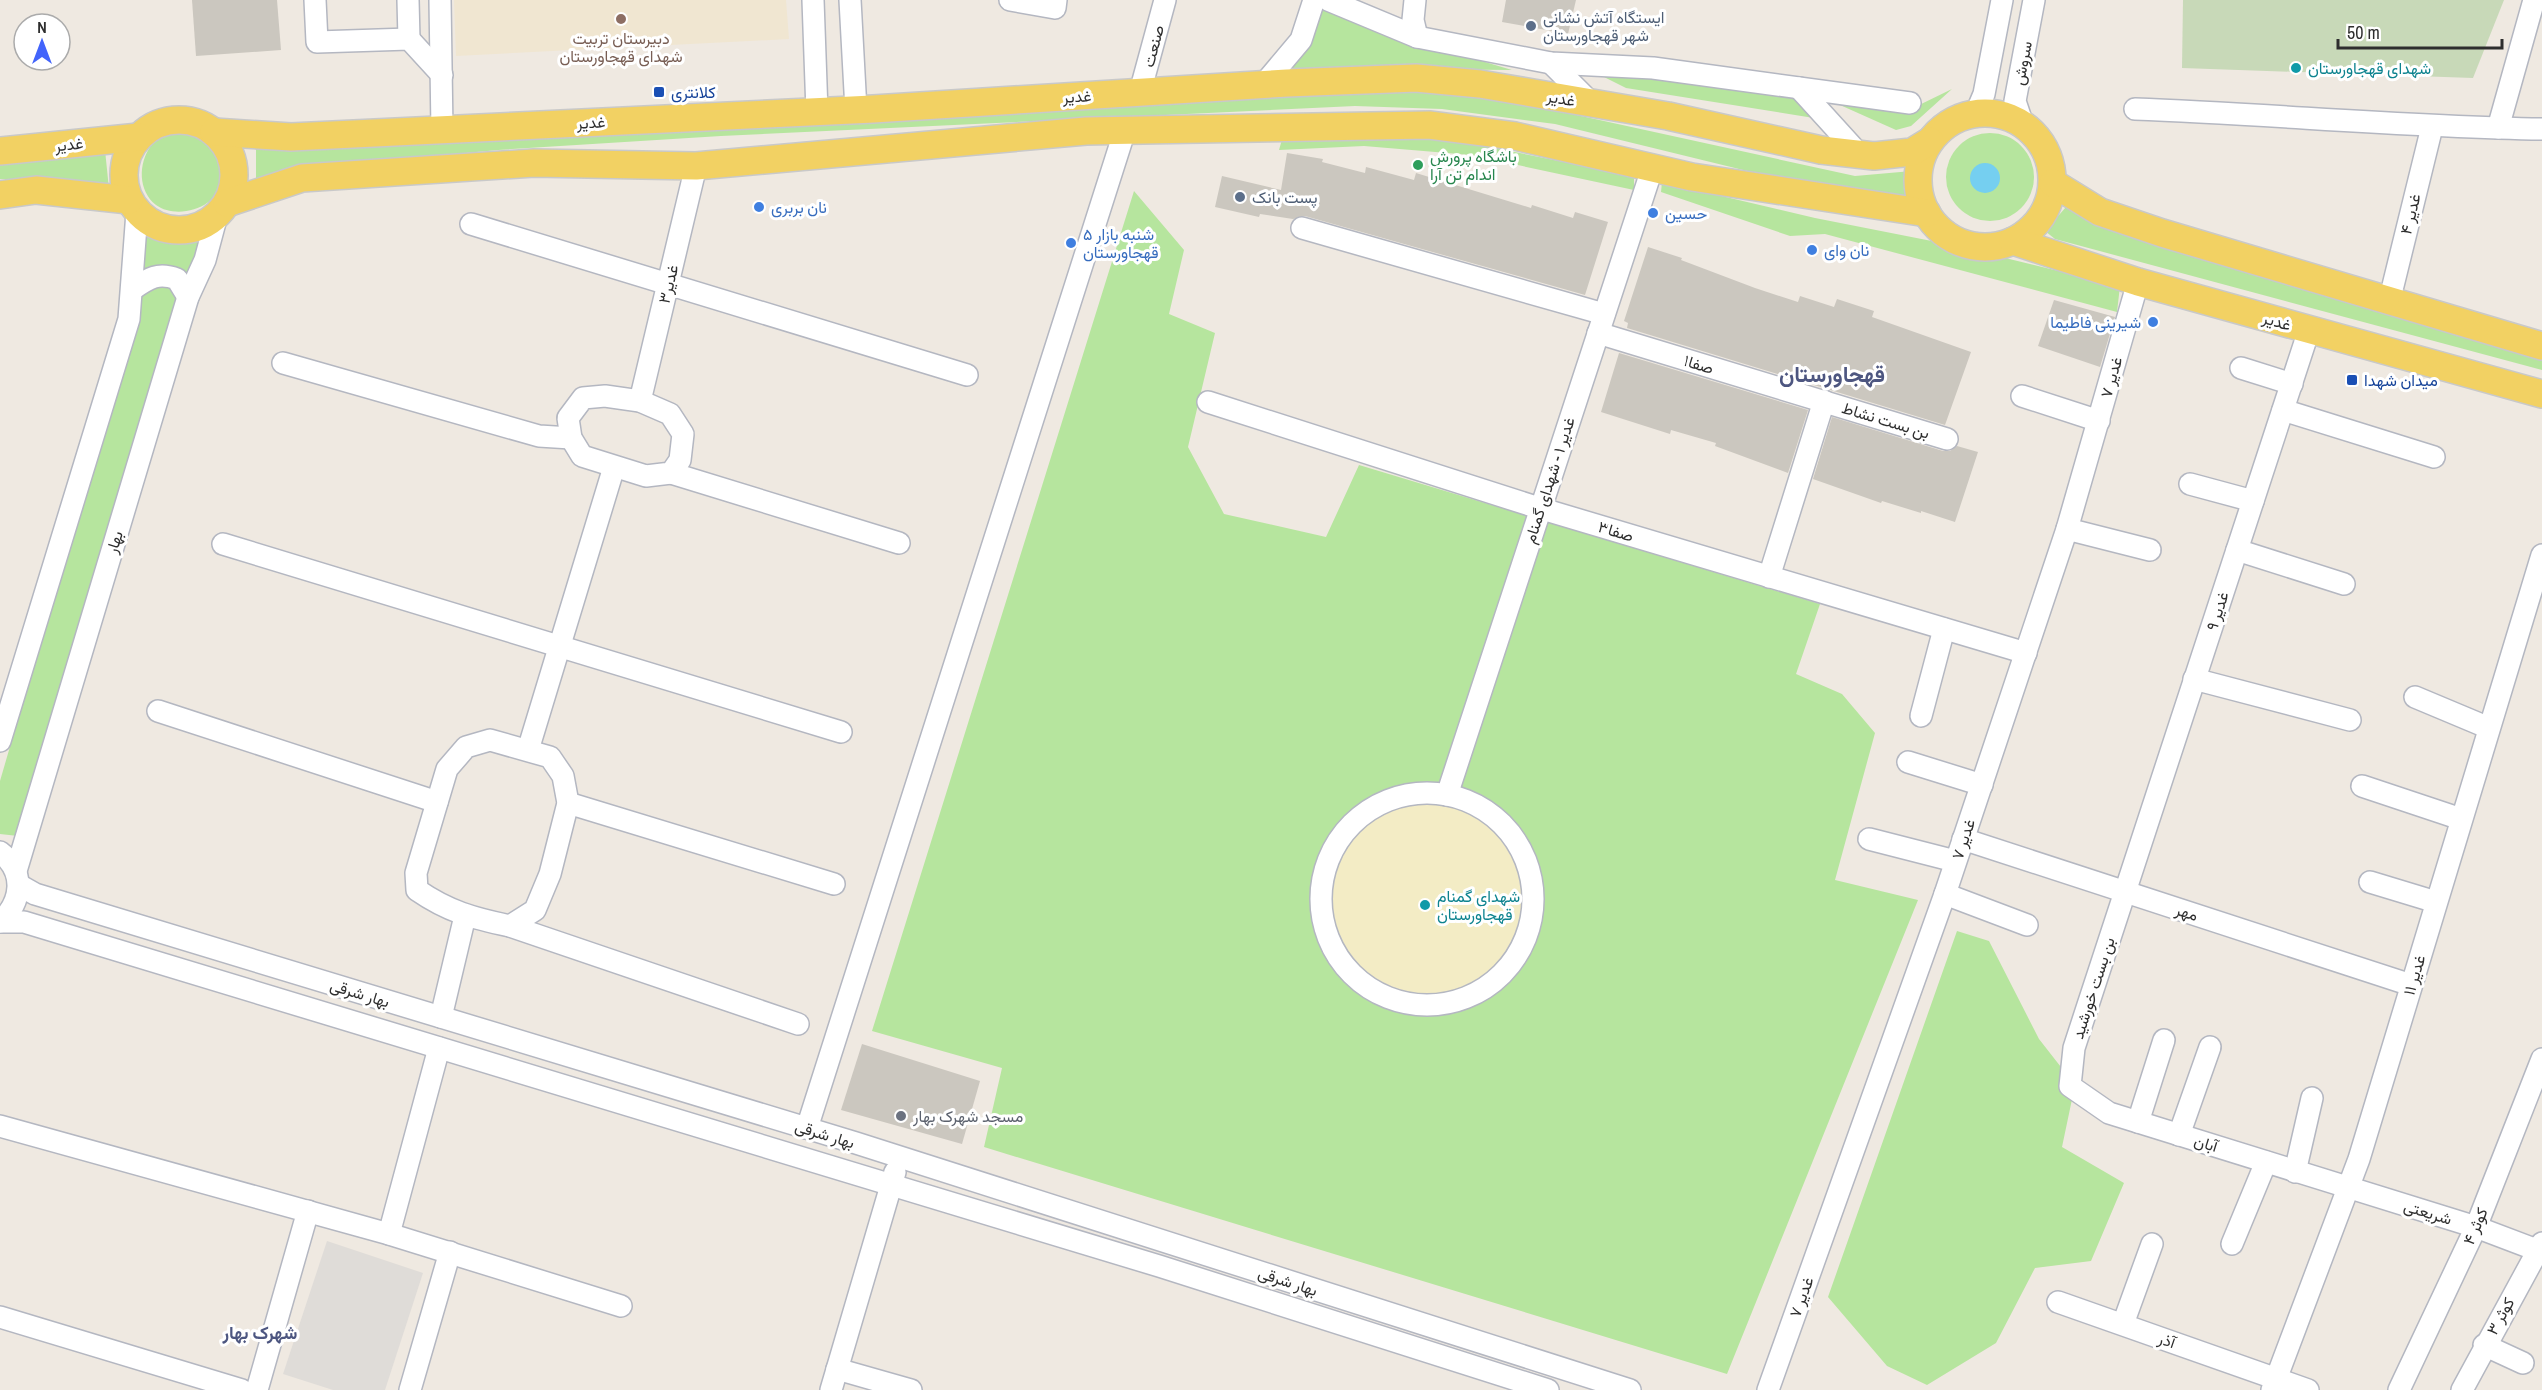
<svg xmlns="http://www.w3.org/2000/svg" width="2542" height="1390" viewBox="0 0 2542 1390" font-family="'Archivo Narrow',Vazirmatn,sans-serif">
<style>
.education{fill:#f0e6d1}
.green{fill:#b6e59e}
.sand{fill:#f3ecc5}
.cemetery{fill:#c8d9b8}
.plaza{fill:#dfdcd8}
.water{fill:#75cff0}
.building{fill:#cbc7bf}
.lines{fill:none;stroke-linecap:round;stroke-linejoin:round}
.minor-casing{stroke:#b4b7c1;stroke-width:24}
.major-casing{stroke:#c9c9c9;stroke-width:30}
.minor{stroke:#fff;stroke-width:21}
.major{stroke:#f2d163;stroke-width:27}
.education-dot{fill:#8d6e63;stroke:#fff;stroke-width:2}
.service-dot{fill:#5c6f8a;stroke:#fff;stroke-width:2}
.culture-dot{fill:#0f9aa8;stroke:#fff;stroke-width:2}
.transit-dot{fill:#1a4fb4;stroke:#fff;stroke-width:2}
.leisure-dot{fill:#2e9e5b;stroke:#fff;stroke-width:2}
.shop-dot{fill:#3f7fe0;stroke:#fff;stroke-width:2}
.worship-dot{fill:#6b7280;stroke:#fff;stroke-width:2}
.labels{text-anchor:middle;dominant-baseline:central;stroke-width:6;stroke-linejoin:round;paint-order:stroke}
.service-label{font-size:16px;fill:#4e5e75;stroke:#fff;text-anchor:start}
.education-label{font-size:16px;fill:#785e54;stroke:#fff}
.street-label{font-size:16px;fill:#2e2e2e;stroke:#fff}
.culture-label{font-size:16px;fill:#0d838f;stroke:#fff;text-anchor:start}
.transit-label{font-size:16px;fill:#164399;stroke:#fff;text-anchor:start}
.leisure-label{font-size:16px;fill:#27864d;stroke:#fff;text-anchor:start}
.shop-label{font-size:16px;fill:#366cbe;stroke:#fff;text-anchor:start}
.worship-label{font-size:16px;fill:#5b616d;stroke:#fff;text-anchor:start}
.neighbourhood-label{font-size:18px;font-weight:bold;fill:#4d5680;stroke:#fff}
.district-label{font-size:22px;font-weight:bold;fill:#4d5680;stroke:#fff}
</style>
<rect width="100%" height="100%" fill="#efe9e1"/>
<path class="education" d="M454,0H786L789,39L456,56Z"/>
<g class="green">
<path d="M1320,4L1407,39L1512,70L1404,69L1280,77Z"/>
<path d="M1649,75L1785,92L1820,119L1626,88L1602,76Z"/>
<path d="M1952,89L1911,126L1896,130L1840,105L1844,99L1913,108Z"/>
<path d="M1420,91L1508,100L1855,176L1912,171L1916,207L1821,189L1555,124L1442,109L1355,106L721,136L498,150L314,167L256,184V145Z"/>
<path d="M174,132L197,135L214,147C218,157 223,168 222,178C221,207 178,221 156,205C138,191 138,163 151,146C155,139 167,136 174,132Z"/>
<circle cx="1990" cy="177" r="44"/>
<path d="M1374,135L1450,139L1634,176V190L1471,155L1364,146L1279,150L1283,136Z"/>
<path d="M105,150L109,189L73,180L0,179V161Z"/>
<path d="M1662,182L1815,218L1952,245L2120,286L2117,312L1825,234L1790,236L1661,192Z"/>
<path d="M1134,191L1184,250L1169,314L1215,333L1188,447L1224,514L1326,537L1359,465L1820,604L1796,674L1842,694L1875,733L1835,880L1918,900L1727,1374L984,1147L1002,1068L872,1031Z"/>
<path d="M2066,207L2179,251L2542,351V370L2055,239L2045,231Z"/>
<path d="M141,224L180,238L210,227L187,288L138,279Z"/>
<path d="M166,281L183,298L18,836L0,834V781L125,351L139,294Z"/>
<path d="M1957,931L1989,941L2039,1039L2075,1085L2062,1147L2124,1183L2091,1261L2035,1268L1996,1343L1927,1385L1887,1366L1828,1297Z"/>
</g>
<circle class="sand" cx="1428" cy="899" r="99"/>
<path class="cemetery" d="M2183,0H2504L2473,78L2182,68Z"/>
<path class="plaza" d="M327,1241L423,1273L385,1390H333L283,1374Z"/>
<circle class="water" cx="1985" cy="178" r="15"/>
<g class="building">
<path d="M192,0H277L281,50L196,56Z"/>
<path d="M1506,0H1576L1568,34L1502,22Z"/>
<path d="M1287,153L1323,159L1322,162L1365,173L1366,167L1414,180L1416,173L1531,208L1532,205L1573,218L1575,212L1608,222L1585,295L1305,216L1293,219L1260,214L1259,217L1215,207L1222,176L1281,190Z"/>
<path d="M1648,247L1682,258L1681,260L1755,288L1798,302L1800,296L1834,307L1837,299L1874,311L1872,317L1971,352L1945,425L1627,328L1628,323L1624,321Z"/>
<path d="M2054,300L2115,317L2100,367L2038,346Z"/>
<path d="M1619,353L1808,410L1788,473L1715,446L1716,443L1671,430L1670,434L1601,412Z"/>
<path d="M1832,417L1943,451H1950L1957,446L1978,452L1955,522L1921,511V513L1882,501L1881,503L1813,479Z"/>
<path d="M862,1044L980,1081L962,1144L841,1110Z"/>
</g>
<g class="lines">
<g class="minor-casing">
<g id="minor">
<path d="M315,0L317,42L409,39L442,75"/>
<path d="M408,0L409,39"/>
<path d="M440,0L442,130"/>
<path d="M813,0L817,112"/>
<path d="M850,0L856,110"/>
<path d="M1010,0L1055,8L1056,0"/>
<path d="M1328,0L1417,37L1551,63L1653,68L1910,103"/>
<path d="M1415,0L1413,20L1417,37"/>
<path d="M1551,63L1591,103"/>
<path d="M1264,84L1301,40L1314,0"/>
<path d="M1799,88L1859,154"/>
<path d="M1140,92L1165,0"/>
<path d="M2135,109C2271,114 2406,127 2542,129"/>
<path d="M1976,113L1984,94L2002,0"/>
<path d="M2023,125L2015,101L2034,0"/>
<path d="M2498,128L2534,0"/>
<path d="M471,224L967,375"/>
<path d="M1302,228L1604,314"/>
<path d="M133,289C149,278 158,272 177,279L188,297"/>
<path d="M2389,302L2432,127"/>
<path d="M2309,330L2087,1008L2074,1048L2070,1086L2109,1113L2476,1227L2542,1252"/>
<path d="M1598,333L1947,439"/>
<path d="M283,363L539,436L571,438"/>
<path d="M2241,368L2292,384"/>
<path d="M605,396L640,401L670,414L683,434L680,460L671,473L646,476L582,456L571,438L568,418L583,398Z"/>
<path d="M2022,396L2099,421"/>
<path d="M640,401L696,166"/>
<path d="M1208,402L1539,508L2026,653"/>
<path d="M2283,410L2434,457"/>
<path d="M671,473L899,543"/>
<path d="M2190,484L2253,501"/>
<path d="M2067,529L2150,550"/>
<path d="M223,544L841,732"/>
<path d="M2237,550L2344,584"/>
<path d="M1769,577L1824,401"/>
<path d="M2194,679L2350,720"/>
<path d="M2415,697L2489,728"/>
<path d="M158,711L437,802"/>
<path d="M1921,716L1944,629"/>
<path d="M490,740L550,757L563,776L568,803L550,874L535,910L510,926C473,918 449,912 417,890L416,873L447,769L466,747Z"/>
<path d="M0,741L129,319L137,212"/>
<path d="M528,750L614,467"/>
<path d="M1908,762L1982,785"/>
<path d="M2362,786L2461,819"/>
<circle cx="1427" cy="899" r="106"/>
<path d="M1447,795L1653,166"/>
<path d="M568,803L834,884"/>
<path d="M1869,839L1955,861"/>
<path d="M1963,839L2411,985"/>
<path d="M0,852C26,872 22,902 0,922"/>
<path d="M16,871L188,297L205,260L217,215"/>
<path d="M2370,882L2436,902"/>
<path d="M19,885L35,894L856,1143L1630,1390"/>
<path d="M1945,894L2027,925"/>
<path d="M0,922H24L1159,1266L1548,1390"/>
<path d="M510,926L798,1024"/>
<path d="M441,1017L465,916"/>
<path d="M439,1048L389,1234L621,1306"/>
<path d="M2138,1122L2164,1040"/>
<path d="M0,1126L389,1234"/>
<path d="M807,1128L1125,130"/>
<path d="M2179,1135L2210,1047"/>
<path d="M2295,1172L2312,1098"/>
<path d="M2232,1244L2266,1162"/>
<path d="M2058,1302L2308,1390"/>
<path d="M0,1317L242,1390"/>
<path d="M2123,1324L2152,1244"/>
<path d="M2484,1345L2523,1363"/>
<path d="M837,1369L911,1390"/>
<path d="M257,1390L308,1211"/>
<path d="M410,1390L450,1252"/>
<path d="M831,1390L895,1172"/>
<path d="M1768,1390L1945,894L2067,529L2138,282"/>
<path d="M2272,1390L2359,1159L2542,555"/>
<path d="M2399,1390L2476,1227L2542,1059"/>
<path d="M2462,1390L2542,1243"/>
</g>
</g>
<g class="major-casing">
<g id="major">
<circle cx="1985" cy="180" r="67"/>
<circle cx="179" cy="175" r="55"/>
<path d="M214,132L291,137L873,109L1287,83L1416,78L1480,84L1668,116L1821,150L1874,156L1912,152L1930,141"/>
<path d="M0,151L139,137"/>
<path d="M2053,183L2100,212L2162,233L2542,346"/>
<path d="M0,195L36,190L129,200"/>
<path d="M227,203L302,178L534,163L696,166L1086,131L1429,125L1515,136L1692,177L1927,213"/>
<path d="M2013,241L2138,282L2542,394"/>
</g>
</g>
<use href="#minor" class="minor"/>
<use href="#major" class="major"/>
</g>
<circle class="education-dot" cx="621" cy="19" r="6"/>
<g class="service-dot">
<circle cx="1531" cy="26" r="6"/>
<circle cx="1240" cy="197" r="6"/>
</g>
<g class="culture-dot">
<circle cx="2296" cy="68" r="6"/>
<circle cx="1425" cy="905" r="6"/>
</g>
<g class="transit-dot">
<rect x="653" y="86" width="12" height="12" rx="3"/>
<rect x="2346" y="374" width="12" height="12" rx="3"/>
</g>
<circle class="leisure-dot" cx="1418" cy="165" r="6"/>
<g class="shop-dot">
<circle cx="759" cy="207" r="6"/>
<circle cx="1653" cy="213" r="6"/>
<circle cx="1071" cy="243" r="6"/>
<circle cx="1812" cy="250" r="6"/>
<circle cx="2153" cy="322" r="6"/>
</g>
<circle class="worship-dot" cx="901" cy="1116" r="6"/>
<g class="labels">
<g class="service-label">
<text x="1543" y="17">ایستگاه آتش نشانی<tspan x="1543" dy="18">شهر قهجاورستان</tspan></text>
<text x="1252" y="197">پست بانک</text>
</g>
<g class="education-label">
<text x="621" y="38">دبیرستان تربیت<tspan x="621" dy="18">شهدای قهجاورستان</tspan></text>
</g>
<g class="street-label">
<text transform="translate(1153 46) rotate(-75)">صنعت</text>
<text transform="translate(2022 63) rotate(-79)">سروش</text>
<text transform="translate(1077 96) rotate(-3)">غدیر</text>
<text transform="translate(1561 98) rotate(10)">غدیر</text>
<text transform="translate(591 122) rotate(-3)">غدیر</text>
<text transform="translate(69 144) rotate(-6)">غدیر</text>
<text transform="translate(2410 214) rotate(-76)">غدیر ۴</text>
<text transform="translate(668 284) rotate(-76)">غدیر۳</text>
<text transform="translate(2277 321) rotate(16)">غدیر</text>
<text transform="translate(1699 364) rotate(17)">صفا۱</text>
<text transform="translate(2111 377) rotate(-74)">غدیر ۷</text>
<text transform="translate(1886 420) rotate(17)">بن بست نشاط</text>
<text transform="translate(1549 480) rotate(-72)">غدیر ۱ - شهدای گمنام</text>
<text transform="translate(1616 531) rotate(17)">صفا۳</text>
<text transform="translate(114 542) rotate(-73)">بهار</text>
<text transform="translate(2217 611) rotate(-72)">غدیر ۹</text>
<text transform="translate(1963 839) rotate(-71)">غدیر ۷</text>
<text transform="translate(2187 912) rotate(18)">مهر</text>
<text transform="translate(2414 975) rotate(-73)">غدیر ۱۱</text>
<text transform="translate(2093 988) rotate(-72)">بن بست خورشید</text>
<text transform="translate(360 993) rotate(17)">بهار شرقی</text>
<text transform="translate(825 1134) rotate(17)">بهار شرقی</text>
<text transform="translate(2206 1143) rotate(17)">آبان</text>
<text transform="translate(2428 1212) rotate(17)">شریعتی</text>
<text transform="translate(2475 1226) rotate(-67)">کوثر ۴</text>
<text transform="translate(1288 1281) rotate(18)">بهار شرقی</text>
<text transform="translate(1801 1297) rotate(-70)">غدیر ۷</text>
<text transform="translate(2500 1316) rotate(-61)">کوثر ۳</text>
<text transform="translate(2167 1340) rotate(19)">آذر</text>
</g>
<g class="culture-label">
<text x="2308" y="68">شهدای قهجاورستان</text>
<text x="1437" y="896">شهدای گمنام<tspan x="1437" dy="18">قهجاورستان</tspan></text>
</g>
<g class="transit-label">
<text x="671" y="92">کلانتری</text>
<text x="2364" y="380">میدان شهدا</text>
</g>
<g class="leisure-label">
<text x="1430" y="156">باشگاه پرورش<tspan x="1430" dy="18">اندام تن آرا</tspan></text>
</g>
<g class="shop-label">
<text x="771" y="207">نان بربری</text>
<text x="1665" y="213">حسین</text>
<text x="1083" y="234">۵ شنبه بازار<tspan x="1083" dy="18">قهجاورستان</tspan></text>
<text x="1824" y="250">نان وای</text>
<text x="2141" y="322" text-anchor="end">شیرینی فاطیما</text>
</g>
<g class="worship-label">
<text x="913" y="1116">مسجد شهرک بهار</text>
</g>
<g class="neighbourhood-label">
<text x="260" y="1332">شهرک بهار</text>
</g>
<g class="district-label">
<text x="1832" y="374">قهجاورستان</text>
</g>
</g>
<g transform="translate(42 42)"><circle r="28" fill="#ffffff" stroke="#ababab" stroke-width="1.5"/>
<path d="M0-4.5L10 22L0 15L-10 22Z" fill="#4264fb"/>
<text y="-9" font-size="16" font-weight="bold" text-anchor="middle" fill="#2e2e2e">N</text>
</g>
<path d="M2338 39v9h164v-9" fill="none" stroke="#2e2e2e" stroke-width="3"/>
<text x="2347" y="39" font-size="18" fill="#2e2e2e" stroke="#ffffff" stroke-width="4.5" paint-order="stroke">50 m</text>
</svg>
